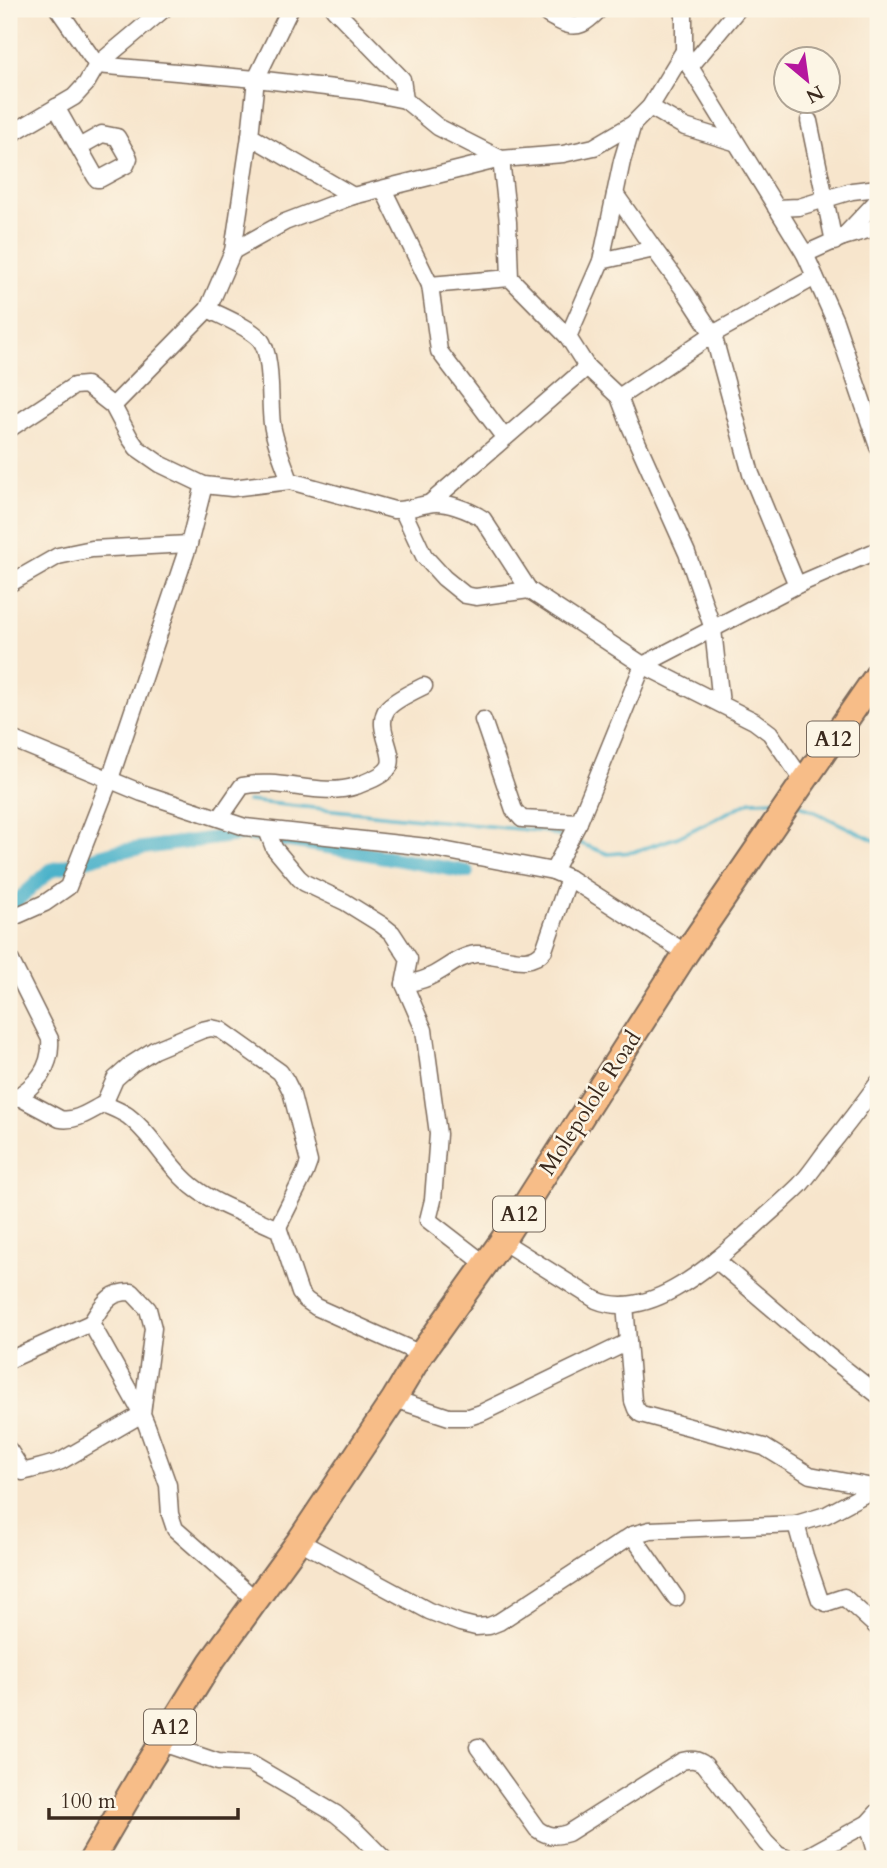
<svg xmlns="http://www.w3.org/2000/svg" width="887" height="1868" viewBox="0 0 887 1868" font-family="Cardo,serif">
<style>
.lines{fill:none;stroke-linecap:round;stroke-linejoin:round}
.stream{stroke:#4bb2ca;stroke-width:3.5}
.canal{stroke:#4bb2ca;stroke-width:14}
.street-casing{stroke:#7d6b5b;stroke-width:19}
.primary-casing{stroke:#7d6b5b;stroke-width:28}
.street{stroke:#fff;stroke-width:16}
.primary{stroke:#f7bd88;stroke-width:24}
.labels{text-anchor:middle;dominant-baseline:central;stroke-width:5;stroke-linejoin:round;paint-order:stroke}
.shield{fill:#fcf5e5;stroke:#75675a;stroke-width:2}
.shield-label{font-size:21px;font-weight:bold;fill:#3b2a1e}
.street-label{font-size:23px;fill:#3b2a1e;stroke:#fcf5e5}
</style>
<rect width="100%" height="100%" fill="#fcf5e5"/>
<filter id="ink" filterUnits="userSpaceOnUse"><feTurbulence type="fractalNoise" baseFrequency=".0143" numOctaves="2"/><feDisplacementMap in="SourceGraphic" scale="14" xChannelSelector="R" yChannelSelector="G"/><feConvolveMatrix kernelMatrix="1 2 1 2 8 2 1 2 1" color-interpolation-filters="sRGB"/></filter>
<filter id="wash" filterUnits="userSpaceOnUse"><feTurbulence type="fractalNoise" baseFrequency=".00686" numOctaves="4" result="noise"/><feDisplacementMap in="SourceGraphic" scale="28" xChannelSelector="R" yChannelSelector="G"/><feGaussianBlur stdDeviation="1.57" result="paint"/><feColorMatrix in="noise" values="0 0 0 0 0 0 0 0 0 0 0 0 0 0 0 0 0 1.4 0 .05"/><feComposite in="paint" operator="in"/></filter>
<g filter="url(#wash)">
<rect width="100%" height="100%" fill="#f7e5cc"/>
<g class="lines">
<g class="stream">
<path d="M247,801L547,832L567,839"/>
<path d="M798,804L878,842"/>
<path d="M574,841L608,854L633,852L678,837L751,801L781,800"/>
</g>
<path class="canal" d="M9,908L51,870L114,852L245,834L341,849L467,872"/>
</g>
</g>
<g filter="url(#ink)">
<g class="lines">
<g class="street-casing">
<g id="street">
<path d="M58,9L97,65"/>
<path d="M334,9L402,79L405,100L438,127L501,159L563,154L594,147L633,124L650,107L684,51"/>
<path d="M542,9C547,16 553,18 561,22C579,31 587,22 600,9"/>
<path d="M684,9V51L690,67L805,254L835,321L878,447"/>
<path d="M97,65L256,79L360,91L405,100"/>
<path d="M690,67L738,9"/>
<path d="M56,107L95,176L97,179H100L126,165L129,158L117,137L102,134L79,147"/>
<path d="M650,107L685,127L734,142"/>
<path d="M809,121L834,242"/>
<path d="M9,135L74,97L86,84L97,65L164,9"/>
<path d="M250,136L353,196"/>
<path d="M383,189L430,285L510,278"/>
<path d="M615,194L654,249"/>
<path d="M776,208L799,207L852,191L878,188"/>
<path d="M843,237L878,227"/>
<path d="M233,251L285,222L353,196L501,159L508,222L510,278L568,337L587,367L619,397L630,426L687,553L713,629L721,704"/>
<path d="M805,254L843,237L878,200"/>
<path d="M601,261L654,249L687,294L713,334L751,474L797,585"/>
<path d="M430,285L439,351L504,437"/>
<path d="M208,309C223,317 249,327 260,339C273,355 269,402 272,424C275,444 284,463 290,481"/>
<path d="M568,337L601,261L622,161L633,124"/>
<path d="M619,397L713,334L815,277"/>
<path d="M113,406L208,309L233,251L250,136L256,79L290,9"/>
<path d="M9,429L74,386L86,385L113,406L130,438L137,448L160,464L204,485L232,488L290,481L394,510C407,511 415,506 428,504C444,500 469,510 483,519L529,590L643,665L754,721L770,733L804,782"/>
<path d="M430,503L587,367"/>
<path d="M403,511L424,556L444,578L465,595L476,597L529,590"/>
<path d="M9,584L58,556L92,549L189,544"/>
<path d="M483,720L514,810L522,819L579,822"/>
<path d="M9,738L142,793L245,827L427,847L553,871L569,878L686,953"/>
<path d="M220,818L242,786C280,777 320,798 356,786C366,782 384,776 389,767C397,754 374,727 387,709C394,700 414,691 424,686"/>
<path d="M267,830L274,848L299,878L305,883L345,902L382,925L392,933L409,959L404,984L424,1030L438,1134L433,1200L428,1220L485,1264"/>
<path d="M553,871L579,822L643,665L797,585L878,550"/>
<path d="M9,919L45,903L68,887L110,779L189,544L204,485"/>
<path d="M9,957L50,1039C52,1068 36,1086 12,1100"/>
<path d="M404,984C413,982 423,981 431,976C446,969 459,956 476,954C499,952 528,971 544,950L569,878"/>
<path d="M17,1096L60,1119C76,1122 90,1111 104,1104C112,1108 121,1111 128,1116C154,1136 169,1169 196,1189C217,1205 250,1216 275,1228L278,1227L300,1293L306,1300L316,1307L421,1354"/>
<path d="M104,1104L115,1079L132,1064L154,1050L202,1030L211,1028L221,1030L280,1072L286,1081L291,1091L309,1162L305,1173L278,1227"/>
<path d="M502,1241L596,1300C651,1323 714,1262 753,1228C768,1214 785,1200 800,1185C811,1173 820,1159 829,1147C846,1126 862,1105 878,1083"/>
<path d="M716,1260L827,1355L878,1395"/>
<path d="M625,1305L633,1401L636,1409L641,1414L764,1447L810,1475L878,1488"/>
<path d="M9,1360L91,1323"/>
<path d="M394,1399L449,1417H469L481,1413L628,1342"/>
<path d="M9,1450L23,1472C36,1468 49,1466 61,1461L142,1414L153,1328L148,1309L132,1292C108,1291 103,1305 91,1323L142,1414L147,1426L168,1485L170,1514L175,1529L257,1601"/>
<path d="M796,1524L805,1556L820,1600L826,1603L844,1597L878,1628"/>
<path d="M632,1535L676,1598"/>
<path d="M299,1541L429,1611L460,1623L476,1627L489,1626L499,1622L632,1535L650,1530L796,1524L826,1515L878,1487"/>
<path d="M171,1746L218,1762L251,1764L336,1814L354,1829L384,1859"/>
<path d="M478,1747L537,1829C548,1837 555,1837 568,1833L682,1761C692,1759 697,1759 705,1765L766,1843L778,1855L789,1859"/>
<path d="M868,1823L878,1859"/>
<path d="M798,1859L806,1857L868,1823L878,1812"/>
</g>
</g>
<g class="primary-casing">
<path id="primary" d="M92,1859L147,1765L211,1662L299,1541L394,1399L421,1354L502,1241L686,953L788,804L878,674"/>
</g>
<use href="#street" class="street"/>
<use href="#primary" class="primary"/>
</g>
</g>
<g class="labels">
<g class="shield">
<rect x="807" y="721.5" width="52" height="35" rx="5"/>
<rect x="493" y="1196.5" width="52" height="35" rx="5"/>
<rect x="144" y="1709.5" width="52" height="35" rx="5"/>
</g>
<g class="shield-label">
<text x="833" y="739">A12</text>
<text x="519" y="1214">A12</text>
<text x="170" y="1727">A12</text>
</g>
<g class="street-label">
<text transform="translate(590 1103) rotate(-57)">Molepolole Road</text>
</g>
</g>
<rect width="887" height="1868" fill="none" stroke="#fcf5e5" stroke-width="35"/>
<g transform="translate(807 80) rotate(151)"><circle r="33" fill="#fcf5e5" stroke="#afa495" stroke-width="2"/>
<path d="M0-5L12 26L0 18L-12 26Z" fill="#b5179e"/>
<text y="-10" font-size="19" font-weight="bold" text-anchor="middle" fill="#3b2a1e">N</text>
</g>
<path d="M49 1808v10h189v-10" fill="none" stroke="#3b2a1e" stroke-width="3.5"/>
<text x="60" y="1808" font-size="21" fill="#3b2a1e" stroke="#fcf5e5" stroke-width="5" paint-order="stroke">100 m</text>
</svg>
